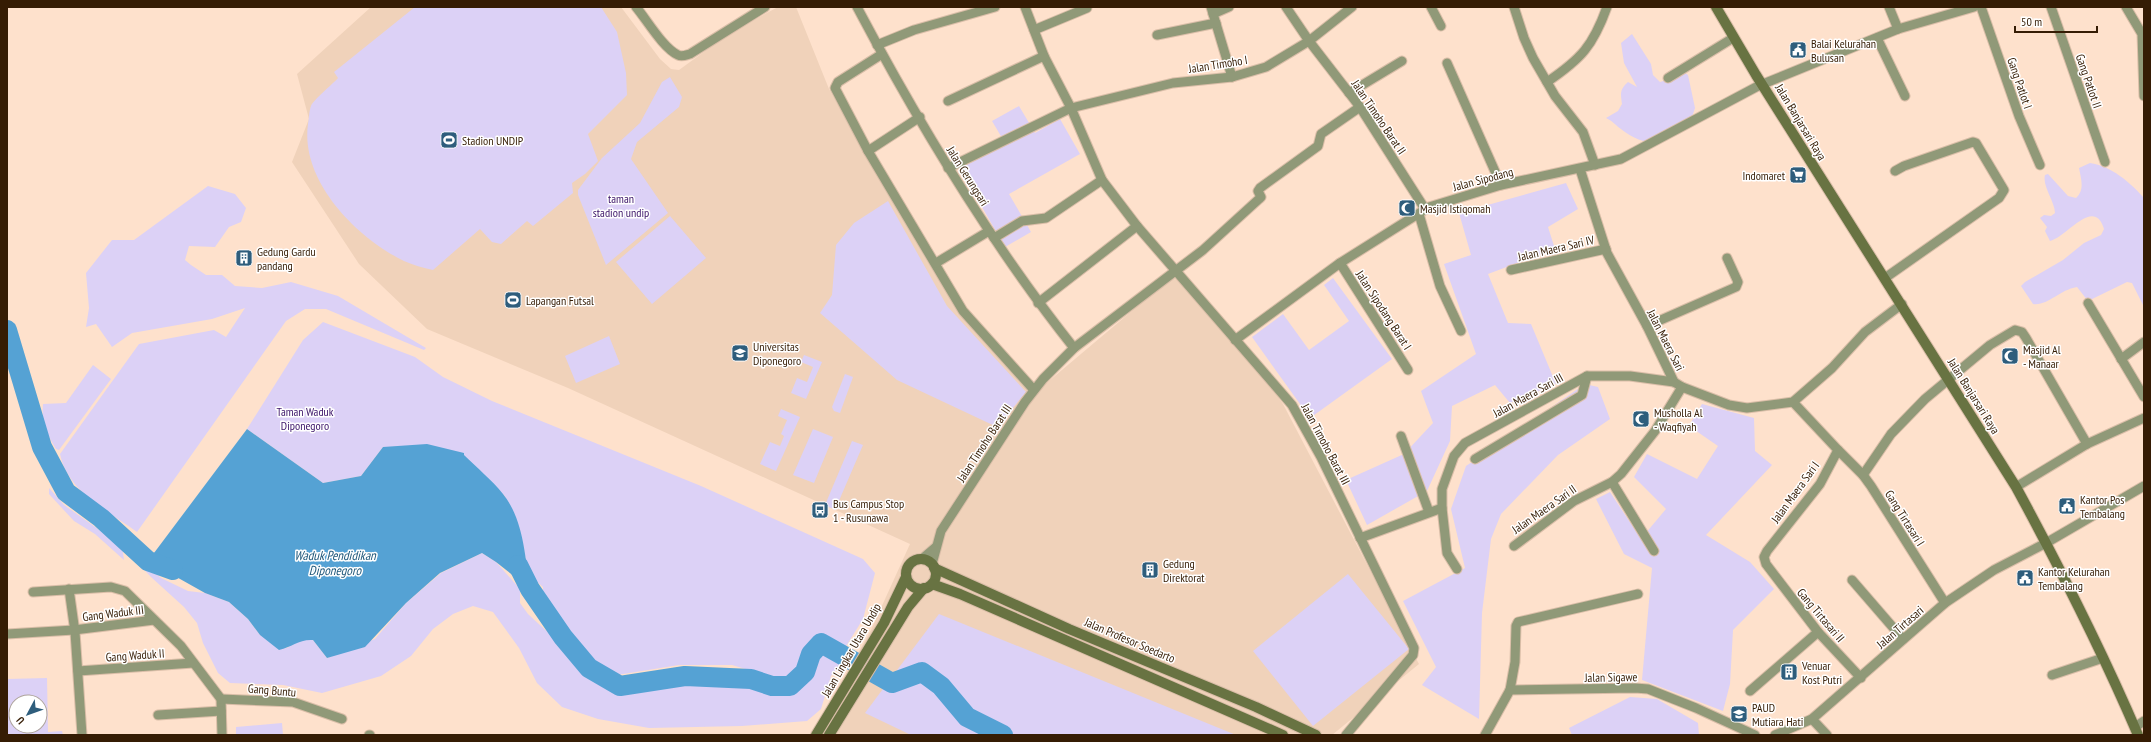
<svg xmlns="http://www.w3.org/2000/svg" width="2151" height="742" viewBox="0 0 2151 742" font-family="'PT Sans Narrow',sans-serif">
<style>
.built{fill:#f0d2ba}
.green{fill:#dcd1f6;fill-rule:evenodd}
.water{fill:#55a2d4}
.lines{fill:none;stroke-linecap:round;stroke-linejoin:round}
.river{stroke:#55a2d4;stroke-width:20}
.street-casing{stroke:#dabea8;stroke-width:11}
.secondary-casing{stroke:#dabea8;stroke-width:12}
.street{stroke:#909978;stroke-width:9}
.secondary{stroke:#687342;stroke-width:10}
.labels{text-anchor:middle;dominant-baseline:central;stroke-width:3;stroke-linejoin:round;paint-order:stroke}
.poi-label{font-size:12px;fill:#351c04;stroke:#fff;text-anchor:start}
.street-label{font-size:12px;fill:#351c04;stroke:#fff}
.park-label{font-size:12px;fill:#3b1368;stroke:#fff}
.water-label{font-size:13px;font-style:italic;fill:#1d5679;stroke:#fff}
</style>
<rect width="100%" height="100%" fill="#fee1cc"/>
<path class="built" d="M371,7H621L660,59L671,69L679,70L723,38L752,21L778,7H796L829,89L927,261L958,311L1030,388L1043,386L1171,278L1176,279L1272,388L1283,404L1419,664L1332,735H812L871,630L910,544L568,388L427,329L359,264L292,162L309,119L297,74Z"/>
<g class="green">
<path d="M415,7H601L617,32L626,73L627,95L588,134L598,161L585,174L572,183L573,193L533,226L527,221L501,244L492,242L480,229L433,270C423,268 413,265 404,261C357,238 300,181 308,124C309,119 309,111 311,106C314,99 332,85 338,78L334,72Z"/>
<path d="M1632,34L1651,64L1653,75L1660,82L1677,77L1684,72L1688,75L1695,108L1691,120L1650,142C1641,142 1628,135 1621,129C1615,125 1613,121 1606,118L1618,111L1622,104C1621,94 1619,90 1628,82L1637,87L1624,63L1621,43Z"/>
<path d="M670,77L682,97L679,107L637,142L631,159L668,213L606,265L578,195V190L602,158L640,123L662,82Z"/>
<path d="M1019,106L1035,133L1060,119L1080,154L1009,194L1031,232L1005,247L960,169L1005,143L992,121Z"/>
<path d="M2090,163C2111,166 2130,182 2144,198V307L2132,283L2127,282L2088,301L2077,287C2059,290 2048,306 2033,304L2021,286L2025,282L2063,260L2084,243L2101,235L2104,229C2094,196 2067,237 2050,241L2045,231L2047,227L2040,218L2044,215L2051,216L2055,213C2055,202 2042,186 2045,175L2048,174L2068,196L2076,198C2085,190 2081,179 2079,168Z"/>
<path d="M1566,183L1578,209L1548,227L1555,249L1488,274L1508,323L1531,324L1556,384L1510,403L1495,385L1452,406L1450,441L1427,491L1367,525L1346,480L1404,454L1433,423L1421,391L1476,354L1444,264L1471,255L1459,213Z"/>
<path d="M208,186L235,194L246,208L241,222L229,227L215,247L189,246L185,260L191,265L206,275H222L235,286L262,288L291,282L338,296L426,348L424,350L326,309H305L286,321L137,532C108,511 68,492 60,454L139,344L214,330L226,337L245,308L212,319L132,333L112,347L96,324L86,327L89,308L86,273L112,240H134Z"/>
<path d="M888,201L947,306L1026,392L997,427L897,380L820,313L832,295L836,245L854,223Z"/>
<path d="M670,216L706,258L652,304L616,262Z"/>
<path d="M1333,278L1392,359L1310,418L1252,337L1283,314L1309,350L1349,321L1324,285Z"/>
<path d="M323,322L415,357L443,377L492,401L701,486L863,559L875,573L863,619L845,648L820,635L805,653L799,670L776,681L756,672L732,665H679L617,675L601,669L588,658L564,631L543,598V587L528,574C524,545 518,519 504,495L383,447L361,476L323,483L247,429L303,340Z"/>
<path d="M609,336L620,364L576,383L565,356Z"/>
<path d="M804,355L822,362L806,399L791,393L797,378L807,382L813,367L801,362Z"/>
<path d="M93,365L111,379L59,450L56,449C47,434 41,422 43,404L66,403Z"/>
<path d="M845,374L853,377L840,413L834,411L832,407Z"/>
<path d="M1585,384L1598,387L1610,419L1558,455L1501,514L1491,539L1482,613L1479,719L1422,685L1436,667L1403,601L1465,568L1451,509L1466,466Z"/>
<path d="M1702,404L1754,418L1755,451L1772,465L1706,535L1750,562L1774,589L1733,630L1730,684L1723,711L1642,680L1652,568L1624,554L1596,499L1610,492L1639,536L1645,534L1666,509L1634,477L1647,454L1697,479L1718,446L1689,426Z"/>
<path d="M781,409L800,417L776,471L760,464L770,442L780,446L784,436L781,434L787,420L778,416Z"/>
<path d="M813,429L833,437L814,483L793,475Z"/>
<path d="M852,441L863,445L835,510L825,505Z"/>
<path d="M49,488L64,505L122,546L124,560L95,534L74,521L49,494Z"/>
<path d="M482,553L496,562L520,589V603L528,614L554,638L587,673L620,694L682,682L747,686L769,692L790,690L813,669L821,652L842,661L831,676L821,709L807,721L742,726L649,728L598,719L562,707L537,683L519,648L493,612L473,606L453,614L433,629L411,656L381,676L322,693L283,685L230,683L218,673L203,643L197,623L184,607L151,577L134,559L136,556L161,578L188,591L205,593L229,602L248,619L260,635L287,648C296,641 302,639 313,640L327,658L375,639L406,603L441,573Z"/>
<path d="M1348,574L1409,649L1313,726L1253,651Z"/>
<path d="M939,614L1236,735H911L865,713Z"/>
<path d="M47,678L48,732L62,731L63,735H7V679ZM16,702H40V726H16Z"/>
<path d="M1630,697L1657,699L1698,723L1699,735H1572L1569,728Z"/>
<path d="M282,723L283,735H236V727Z"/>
</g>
<path class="water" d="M247,429L323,483L361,476L383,447L427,444L464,453V455C477,468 492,480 503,494C524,520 525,558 530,589L496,562L482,553L440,573L406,603L365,647L327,658L313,640C299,639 292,647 279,650L260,635L248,619L229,602L205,593L148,561Z"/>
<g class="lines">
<g class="river">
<path d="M7,330L42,447L66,492L101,518L148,561L173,570"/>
<path d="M518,565L530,589L563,637L589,668L620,686L685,676L751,679L772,686H790L805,672L811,654L821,643L892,683L922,672L941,686L967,717L1003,735"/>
</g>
<g class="street-casing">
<g id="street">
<path d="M636,7C647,20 663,48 678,55C682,57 686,55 690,54L765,7"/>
<path d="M857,7C920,126 990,242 1074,348"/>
<path d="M1025,7L1044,56L1071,108L1102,180L1137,226L1292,405L1321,457L1414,648L1413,655L1346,735"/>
<path d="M1211,7L1232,77"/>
<path d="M1286,7L1309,41L1360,107L1425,209"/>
<path d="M1431,7L1441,26"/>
<path d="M1514,7L1524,38L1533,58L1555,96L1583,132L1595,165"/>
<path d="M1889,7L1898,29"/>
<path d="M1981,7L2019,116L2040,165"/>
<path d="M2051,7L2105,162"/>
<path d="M2126,7L2142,34L2144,96"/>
<path d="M1213,14L1229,7"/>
<path d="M1034,30L1087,8"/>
<path d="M1157,35L1216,23"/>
<path d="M1877,38L1905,96"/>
<path d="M877,45L914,30L995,7"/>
<path d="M1447,63L1501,185"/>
<path d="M1668,78L1733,38"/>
<path d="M1547,82C1581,59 1593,46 1607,7"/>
<path d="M1763,84L1898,29L1974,7"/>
<path d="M1349,93L1402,61"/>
<path d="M948,101L1044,56"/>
<path d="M920,117L868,151L963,311L1034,390"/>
<path d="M868,151L835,88L838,82L882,54"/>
<path d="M948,168L1071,108L1173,83L1232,77L1266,67L1309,41L1352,7"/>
<path d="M1580,169L1607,253L1647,326L1674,382L1682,387L1729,405L1747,408L1793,402L1832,368L1865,332L1902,304"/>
<path d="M1419,214L1440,286L1461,331"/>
<path d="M994,238L1022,221L1046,218L1102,180"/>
<path d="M936,263L989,231"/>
<path d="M1340,263L1408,370"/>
<path d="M1511,270L1606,249"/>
<path d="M1885,278L1999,198L2004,190L1976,143L1973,142L1904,166L1895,171"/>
<path d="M1038,303L1137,226"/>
<path d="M2088,303L2144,397"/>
<path d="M1647,326L1736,287L1738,282L1727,258"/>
<path d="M1235,340L1340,263L1429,207L1501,185L1621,159L1760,85"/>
<path d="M2121,359L2144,342"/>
<path d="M1793,402L1838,450L1820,484L1767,551L1764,557L1766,564L1818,632L1861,678"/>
<path d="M1401,436L1429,512"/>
<path d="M1838,450L1863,475L1871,486L1945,603"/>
<path d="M1475,459L1582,395L1587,376"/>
<path d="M1863,475L1891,434L1925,399L1990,345L2015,330L2022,332L2026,338L2087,444"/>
<path d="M1612,482L1654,551"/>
<path d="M2016,487L2087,444L2144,418"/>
<path d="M1360,538L1442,508"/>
<path d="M1514,546L1574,501L1612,482L1621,474L1655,431L1682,387"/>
<path d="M922,559L936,547"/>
<path d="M932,564L941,531L1025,402L1043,379L1074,348L1203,250L1259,199L1261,197L1258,191L1260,188L1318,146L1321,134L1360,107"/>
<path d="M1457,569L1447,553L1442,508V489L1454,456L1465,443L1587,376H1630L1674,382"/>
<path d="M1852,580L1903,639"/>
<path d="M69,589L75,632L82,735"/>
<path d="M33,592L111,587L125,591L181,646L221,699L222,735"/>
<path d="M7,634L74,630L154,620"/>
<path d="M78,671L193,663"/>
<path d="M2052,675L2103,658"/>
<path d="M1510,690L1515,662L1516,626L1518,622L1638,594"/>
<path d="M1750,691L1818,632"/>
<path d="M221,699L293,702L342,719"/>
<path d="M158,715L221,711"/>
<path d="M1812,719L1827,735"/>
<path d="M2135,727L2144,721"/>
<path d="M369,735H370"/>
<path d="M1485,735L1510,690L1635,688L1648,689L1696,708L1755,735"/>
<path d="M1775,735L1812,719L1945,603L1994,570L2046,543L2144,486"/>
</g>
</g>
<g class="secondary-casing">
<g id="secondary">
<path d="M1716,7L1756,75L2016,487C2060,568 2102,651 2138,735"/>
<circle cx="921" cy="574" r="15"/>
<path d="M934,568L1069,629L1256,707L1316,735"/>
<path d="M932,584L960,594L1283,735"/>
<path d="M816,735L884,623L906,577"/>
<path d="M829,735L908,607L924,588"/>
</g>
</g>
<use href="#street" class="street"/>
<use href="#secondary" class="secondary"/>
</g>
<defs>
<g id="civic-square" transform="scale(0.9)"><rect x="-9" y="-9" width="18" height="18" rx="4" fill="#2e5d7c" stroke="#fff"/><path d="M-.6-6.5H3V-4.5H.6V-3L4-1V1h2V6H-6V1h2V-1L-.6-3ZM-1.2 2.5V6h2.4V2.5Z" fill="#fff"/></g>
<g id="stadium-square" transform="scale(0.9)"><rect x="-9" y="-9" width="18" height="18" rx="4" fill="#2e5d7c" stroke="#fff"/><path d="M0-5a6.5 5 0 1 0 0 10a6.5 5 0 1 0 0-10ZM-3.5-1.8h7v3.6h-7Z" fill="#fff"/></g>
<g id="supermarket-square" transform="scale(0.9)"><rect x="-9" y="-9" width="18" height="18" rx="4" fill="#2e5d7c" stroke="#fff"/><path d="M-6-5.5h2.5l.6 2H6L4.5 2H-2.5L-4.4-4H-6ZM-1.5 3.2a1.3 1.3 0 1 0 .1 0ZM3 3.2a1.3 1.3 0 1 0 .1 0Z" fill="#fff"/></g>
<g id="mosque-square" transform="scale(0.9)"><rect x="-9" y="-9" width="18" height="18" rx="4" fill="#2e5d7c" stroke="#fff"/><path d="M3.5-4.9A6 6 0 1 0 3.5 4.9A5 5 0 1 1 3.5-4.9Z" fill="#fff"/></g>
<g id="building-square" transform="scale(0.9)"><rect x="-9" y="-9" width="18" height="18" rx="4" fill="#2e5d7c" stroke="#fff"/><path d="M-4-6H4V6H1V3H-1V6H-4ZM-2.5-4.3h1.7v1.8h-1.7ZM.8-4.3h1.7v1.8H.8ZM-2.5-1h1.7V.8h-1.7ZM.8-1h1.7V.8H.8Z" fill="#fff"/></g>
<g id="university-square" transform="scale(0.9)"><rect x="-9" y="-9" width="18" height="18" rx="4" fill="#2e5d7c" stroke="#fff"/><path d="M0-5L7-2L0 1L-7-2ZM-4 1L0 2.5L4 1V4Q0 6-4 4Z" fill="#fff"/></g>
<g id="bus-square" transform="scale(0.9)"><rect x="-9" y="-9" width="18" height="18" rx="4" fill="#2e5d7c" stroke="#fff"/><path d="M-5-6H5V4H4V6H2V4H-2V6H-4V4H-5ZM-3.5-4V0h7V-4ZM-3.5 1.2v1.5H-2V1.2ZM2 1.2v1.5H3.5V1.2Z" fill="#fff"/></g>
<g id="school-square" transform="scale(0.9)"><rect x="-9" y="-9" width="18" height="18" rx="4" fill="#2e5d7c" stroke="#fff"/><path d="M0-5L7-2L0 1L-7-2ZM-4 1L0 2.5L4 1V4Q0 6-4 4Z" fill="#fff"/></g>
</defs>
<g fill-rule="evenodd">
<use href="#civic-square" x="1798" y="50"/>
<use href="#stadium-square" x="449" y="140"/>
<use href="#supermarket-square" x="1798" y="175"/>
<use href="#mosque-square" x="1407" y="208"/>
<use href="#building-square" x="244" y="258"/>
<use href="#stadium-square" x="513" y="300"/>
<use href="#university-square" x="740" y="353"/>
<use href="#mosque-square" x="2010" y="356"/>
<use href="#mosque-square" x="1641" y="419"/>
<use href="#civic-square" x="2067" y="506"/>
<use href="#bus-square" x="820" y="510"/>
<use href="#building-square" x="1150" y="570"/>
<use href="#civic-square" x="2025" y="578"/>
<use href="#building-square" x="1789" y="672"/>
<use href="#school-square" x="1739" y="714"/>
</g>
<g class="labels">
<g class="poi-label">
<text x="1811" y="43">Balai Kelurahan<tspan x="1811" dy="14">Bulusan</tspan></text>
<text x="462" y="140">Stadion UNDIP</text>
<text x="1785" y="175" text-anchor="end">Indomaret</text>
<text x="1420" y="208">Masjid Istiqomah</text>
<text x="257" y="251">Gedung Gardu<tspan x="257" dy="14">pandang</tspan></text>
<text x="526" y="300">Lapangan Futsal</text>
<text x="753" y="346">Universitas<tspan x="753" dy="14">Diponegoro</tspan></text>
<text x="2023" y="349">Masjid Al<tspan x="2023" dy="14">- Manaar</tspan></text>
<text x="1654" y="412">Musholla Al<tspan x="1654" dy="14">- Waqfiyah</tspan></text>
<text x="2080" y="499">Kantor Pos<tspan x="2080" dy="14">Tembalang</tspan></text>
<text x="833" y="503">Bus Campus Stop<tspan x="833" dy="14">1 - Rusunawa</tspan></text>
<text x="1163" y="563">Gedung<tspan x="1163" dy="14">Direktorat</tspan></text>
<text x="2038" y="571">Kantor Kelurahan<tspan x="2038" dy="14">Tembalang</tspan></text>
<text x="1802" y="665">Venuar<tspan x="1802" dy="14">Kost Putri</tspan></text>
<text x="1752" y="707">PAUD<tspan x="1752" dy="14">Mutiara Hati</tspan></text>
</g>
<g class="street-label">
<text transform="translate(1218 64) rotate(-9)">Jalan Timoho I</text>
<text transform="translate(2089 81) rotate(71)">Gang Patlot II</text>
<text transform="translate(2020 83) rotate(71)">Gang Patlot I</text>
<text transform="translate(1379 117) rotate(56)">Jalan Timoho Barat II</text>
<text transform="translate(1801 122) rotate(59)">Jalan Banjarsari Raya</text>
<text transform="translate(968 176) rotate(58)">Jalan Gerungsari</text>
<text transform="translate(1483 179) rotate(-15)">Jalan Sipodang</text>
<text transform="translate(1556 248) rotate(-13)">Jalan Maera Sari IV</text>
<text transform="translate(1384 310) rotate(57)">Jalan Sipodang Barat I</text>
<text transform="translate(1666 340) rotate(63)">Jalan Maera Sari</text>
<text transform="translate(1528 395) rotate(-29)">Jalan Maera Sari III</text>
<text transform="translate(1974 396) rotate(58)">Jalan Banjarsari Raya</text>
<text transform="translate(984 443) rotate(-57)">Jalan Timoho Barat III</text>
<text transform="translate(1326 444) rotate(62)">Jalan Timoho Barat III</text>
<text transform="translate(1795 492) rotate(-54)">Jalan Maera Sari I</text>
<text transform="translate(1544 509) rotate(-35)">Jalan Maera Sari II</text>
<text transform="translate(1905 518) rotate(58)">Gang Tirtasari I</text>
<text transform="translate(113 613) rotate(-7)">Gang Waduk III</text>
<text transform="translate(1821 615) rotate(50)">Gang Tirtasari II</text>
<text transform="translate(1900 627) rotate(-41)">Jalan Tirtasari</text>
<text transform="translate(1130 640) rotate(23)">Jalan Profesor Soedarto</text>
<text transform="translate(851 650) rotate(-60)">Jalan Lingkar Utara Undip</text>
<text transform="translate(135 655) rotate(-4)">Gang Waduk II</text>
<text transform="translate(1611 677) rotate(-1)">Jalan Sigawe</text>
<text transform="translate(272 690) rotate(5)">Gang Buntu</text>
</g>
<g class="park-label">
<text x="621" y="198">taman<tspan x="621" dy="14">stadion undip</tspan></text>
<text x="305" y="411">Taman Waduk<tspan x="305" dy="14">Diponegoro</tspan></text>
</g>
<g class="water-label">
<text x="335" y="555">Waduk Pendidikan<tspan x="335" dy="15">Diponegoro</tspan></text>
</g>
</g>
<rect width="2151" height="742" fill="none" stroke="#351c04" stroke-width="16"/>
<g transform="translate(28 714) rotate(229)"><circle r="19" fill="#ffffff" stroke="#aea49b"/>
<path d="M0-3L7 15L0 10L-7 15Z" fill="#2e5d7c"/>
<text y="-6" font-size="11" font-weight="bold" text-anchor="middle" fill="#351c04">U</text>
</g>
<path d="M2015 26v6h82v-6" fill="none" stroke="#351c04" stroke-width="2"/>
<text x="2021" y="26" font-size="12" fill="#351c04" stroke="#ffffff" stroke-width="3" paint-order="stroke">50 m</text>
</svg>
